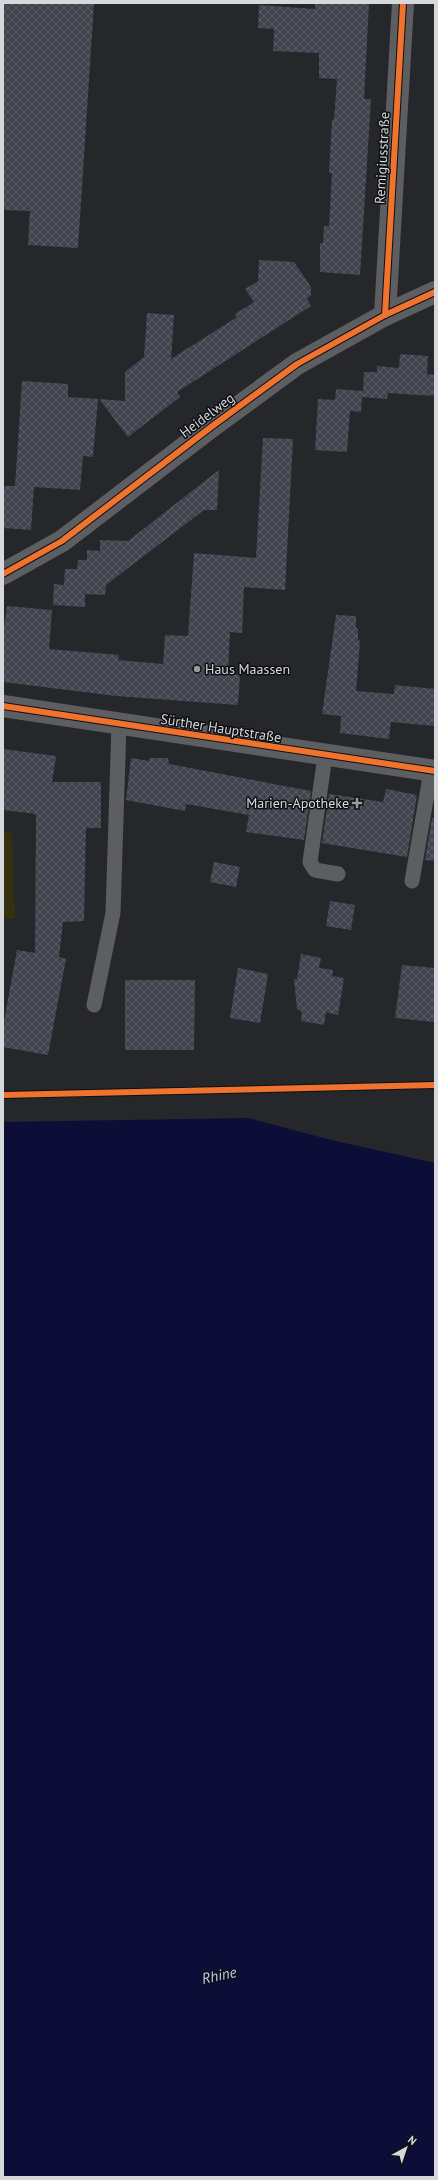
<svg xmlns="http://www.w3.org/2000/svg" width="438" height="2180" viewBox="0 0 438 2180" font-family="'PT Sans',sans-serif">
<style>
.green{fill:#353110}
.water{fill:#0d0e37}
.building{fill:url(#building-cross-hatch)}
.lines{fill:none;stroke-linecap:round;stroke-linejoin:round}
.service{stroke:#5d5e61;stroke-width:15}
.minor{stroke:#5d5e61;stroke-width:22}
.cycleway-casing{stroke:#0e0f12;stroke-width:8}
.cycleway{stroke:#ef722f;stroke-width:6}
.poi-dot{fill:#999a9e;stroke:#0e0f12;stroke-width:1.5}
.labels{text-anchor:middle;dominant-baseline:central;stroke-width:3;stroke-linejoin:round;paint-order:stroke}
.street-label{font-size:14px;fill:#d7d8dc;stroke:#0e0f12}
.poi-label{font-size:14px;fill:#d7d8dc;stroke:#0e0f12;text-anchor:start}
.water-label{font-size:15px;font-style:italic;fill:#c1cdfd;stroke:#0e0f12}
</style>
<defs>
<pattern id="building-cross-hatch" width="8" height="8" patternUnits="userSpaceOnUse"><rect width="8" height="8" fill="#41434e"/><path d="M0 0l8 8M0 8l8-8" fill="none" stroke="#5c5d67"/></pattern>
</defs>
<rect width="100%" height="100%" fill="#26272b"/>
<path class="green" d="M3,832L12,833L15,919L3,918Z"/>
<path class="water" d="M248,1118L331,1140L435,1163V2177H3V1122Z"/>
<g class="building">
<path d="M3,3H94L78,248L28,245L30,211L3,210Z"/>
<path d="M315,3H369L364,99H371L360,275L320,272V243H323L324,226H329L332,173H329L332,120H334L337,79L319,78V53L273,51L274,29L258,28L259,5L315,9Z"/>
<path d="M259,260L294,262L311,287V295L307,299L311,306L177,392L180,397L128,437L99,399L125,401V372L144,357L147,313L174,315L171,359L237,317L235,314L254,302L245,289L258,281Z"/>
<path d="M400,354L428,356L427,374L435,375V396L388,393L387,399L362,397L361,412L350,411L347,452L315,450L318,399L335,400L336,389L363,391L364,372H377V366L399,368Z"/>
<path d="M22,381L68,384V397L98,399L93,457L83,456L80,490L34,487L31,530L3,528V486H15Z"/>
<path d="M263,438L293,439L285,590L244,587L242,633L230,632L228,674L240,675L238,705L116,696L3,682V635L7,606L52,610L49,649L119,655L118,660L163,664L165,635L188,636L194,553L256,558Z"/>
<path d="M219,470L217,510H204L106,585L105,595L85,594V607L53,605L54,584L64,585L65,569H77L78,560H87V550L100,551V540L128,541Z"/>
<path d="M336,615L356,616V628L358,629V640L360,641L356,691L394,694L395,685L435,689V726L391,722L389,739L340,733L341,716L322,714Z"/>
<path d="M3,749L56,756L52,782H101V828H86L84,921L63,922L59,957L66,959L48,1055L3,1047V1027L17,950L35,953L36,814L3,810Z"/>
<path d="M131,758L149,761L150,758H168L169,764L311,791L304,840L246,832L249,815L186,804L185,811L126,800Z"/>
<path d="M386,789L417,795L407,857L322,843L329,794L383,802Z"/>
<path d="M432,818H435V861L425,860Z"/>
<path d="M214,862L240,867L236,887L210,882Z"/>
<path d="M330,901L355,905L351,930L326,926Z"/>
<path d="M301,954L321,958L319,968L333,970L332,976L344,978L338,1015L326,1012L324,1025L301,1021L302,1012L297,1009L294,979H297Z"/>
<path d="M402,965L435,968V1022L395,1018Z"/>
<path d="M238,968L268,974L260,1023L230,1018Z"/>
<path d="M125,980H195L194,1050H125Z"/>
</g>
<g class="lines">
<g class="service">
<path d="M325,756L310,862L315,870L338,874"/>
<path d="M412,881L431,771"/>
<path d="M94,1005L113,913L119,724"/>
</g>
<g class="minor">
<path d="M385,315L403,3"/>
<path d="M3,574L62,541L211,427L297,364L385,315L435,292"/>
<path d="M3,706L435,771"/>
</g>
<g class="cycleway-casing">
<g id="cycleway">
<path d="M385,315L403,3"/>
<path d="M3,574L62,541L211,427L297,364L385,315L435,292"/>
<path d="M3,706L435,771"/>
<path d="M3,1095L435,1085"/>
</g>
</g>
<use href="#cycleway" class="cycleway"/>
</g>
<g class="poi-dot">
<circle cx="197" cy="669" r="4"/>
<path d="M355 797h4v4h4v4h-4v4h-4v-4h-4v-4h4z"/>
</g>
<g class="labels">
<g class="street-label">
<text transform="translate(382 158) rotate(-87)">Remigiusstraße</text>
<text transform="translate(207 415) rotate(-37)">Heidelweg</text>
<text transform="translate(221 728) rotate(9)">Sürther Hauptstraße</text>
</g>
<g class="poi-label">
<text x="205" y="669">Haus Maassen</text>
<text x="349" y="803" text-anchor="end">Marien-Apotheke</text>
</g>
<g class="water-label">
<text transform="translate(219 1975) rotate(-12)">Rhine</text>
</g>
</g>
<rect width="438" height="2180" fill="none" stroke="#d7d8dc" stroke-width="8"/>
<g transform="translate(406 2148) rotate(40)" stroke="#0e0f12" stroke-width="3" paint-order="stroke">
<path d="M0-3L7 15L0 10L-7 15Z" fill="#d7d8dc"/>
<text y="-6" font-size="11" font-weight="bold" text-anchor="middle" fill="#d7d8dc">N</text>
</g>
</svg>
